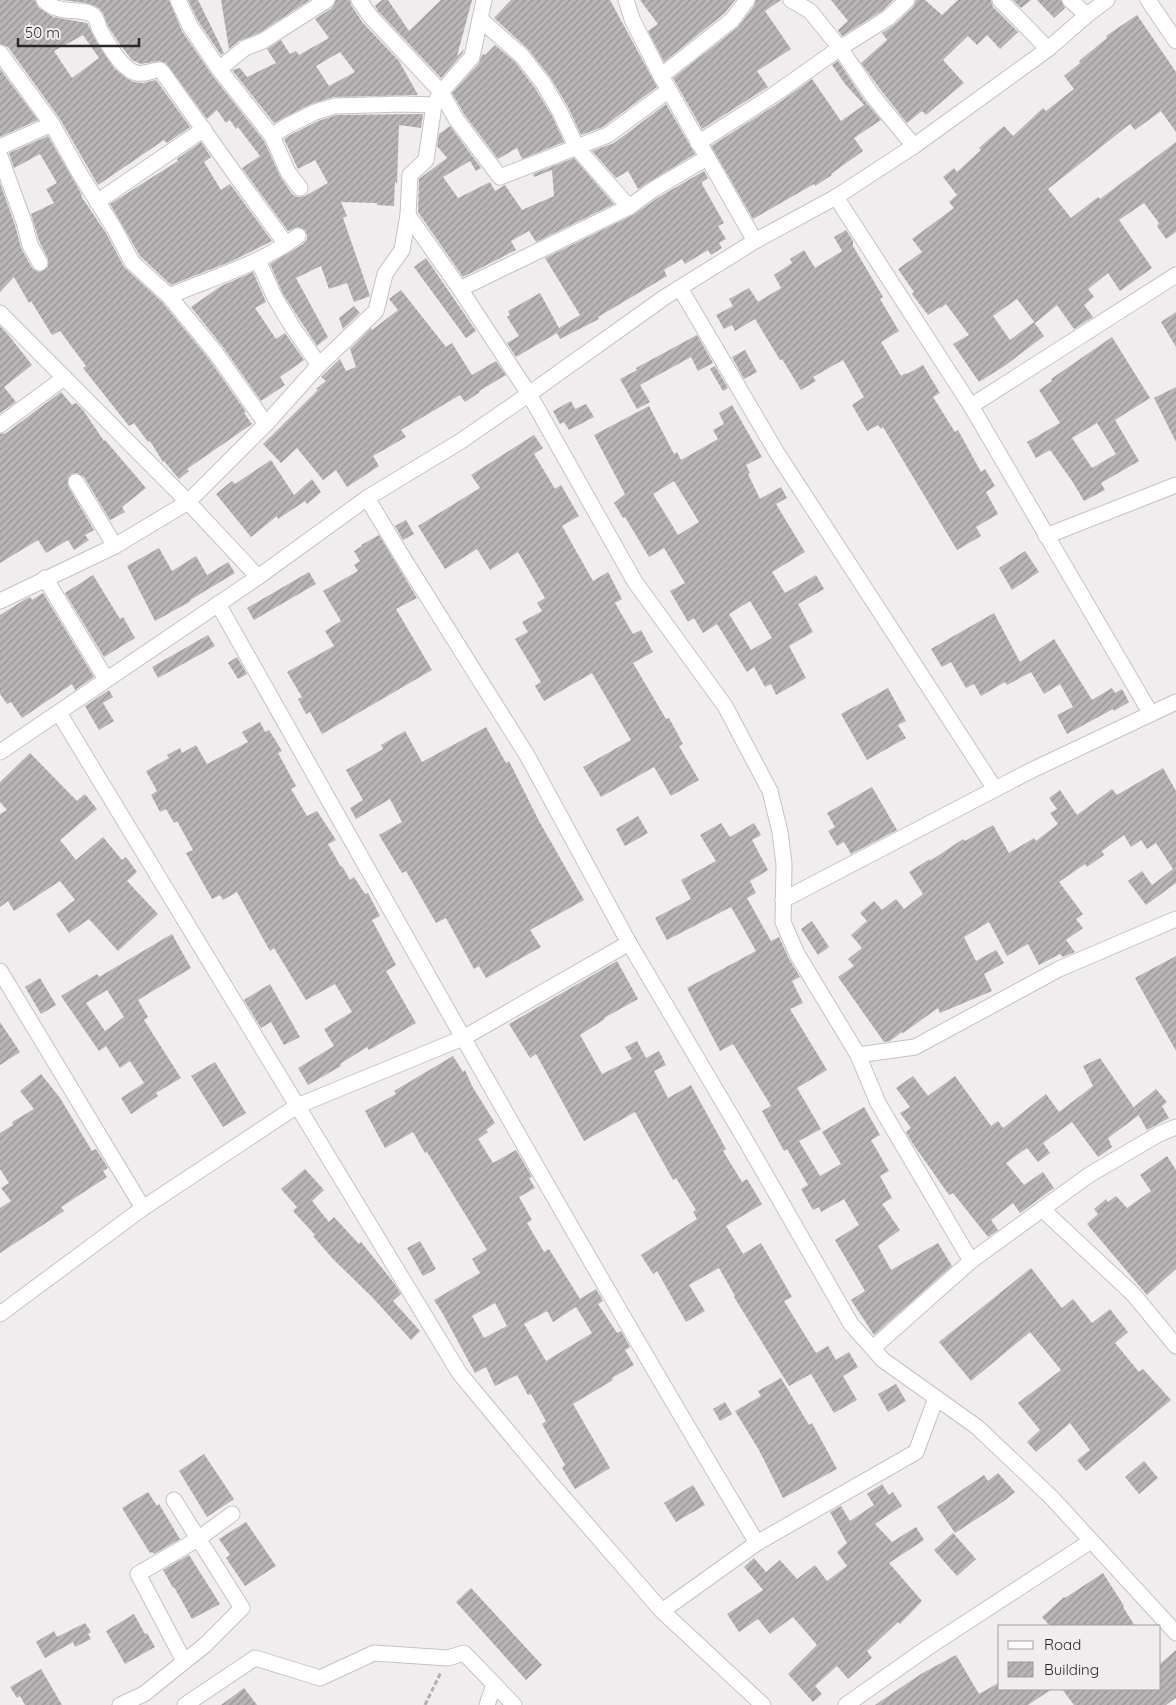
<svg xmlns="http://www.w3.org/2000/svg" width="1176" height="1705" viewBox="0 0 1176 1705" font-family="Quicksand,sans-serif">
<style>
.building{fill:url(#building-hatch);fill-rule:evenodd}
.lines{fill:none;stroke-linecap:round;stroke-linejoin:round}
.street-casing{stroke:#c6c2c3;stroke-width:17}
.path{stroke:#b4b1b2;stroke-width:3;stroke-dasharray:5 2.5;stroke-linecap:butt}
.street{stroke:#fff;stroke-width:15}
</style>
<defs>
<pattern id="building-hatch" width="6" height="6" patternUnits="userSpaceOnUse" patternTransform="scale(1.25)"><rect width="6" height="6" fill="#b9b5b6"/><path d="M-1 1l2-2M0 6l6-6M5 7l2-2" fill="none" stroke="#969394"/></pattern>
</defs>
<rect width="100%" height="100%" fill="#f1edee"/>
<g class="building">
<path d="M0,0H35L38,7L53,17L87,23L99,46L114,68L126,78L134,82L143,83L156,80L190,127L167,143L164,140L98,185L60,119L8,47L0,44ZM83,35L99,58L72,78L54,51Z"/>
<path d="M63,0H169L182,31L212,75L264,141L280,176L292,194L297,197L305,196L328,183L315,160L298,169L284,139L290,135L318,121L337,115L423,114L421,128L399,125L397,184L395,181L394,206L377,205V203L341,202L347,216L343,218L370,296L354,302L347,283L329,289L321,266L296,278L328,337L317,346L283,294L270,264L303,244L307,240V235L305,230L298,227L288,231L242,168L260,156L238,127L236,129L230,120L226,123L217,110L207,119L166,63L159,61L141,64L132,60L119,43L108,26L103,13L99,8L86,3Z"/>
<path d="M188,0H198L224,53L221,55L198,21Z"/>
<path d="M221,0H310L259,33L239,41L229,49Z"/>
<path d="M336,0H350L351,5L363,23L399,61L418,95L333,97L311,104L274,123L232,70L240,68L247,77L276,63L267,49L281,40L290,54L296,51L299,55L329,38L315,19L332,8ZM340,52L355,72L329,86L316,66Z"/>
<path d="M382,0H388L409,31L441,0H472L457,56L464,49L463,53L441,78L378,11L375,6Z"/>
<path d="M511,0H610L657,87L603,127L581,135L568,107L550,77L528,49L494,18Z"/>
<path d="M640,0H735L725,13L664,62L648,31L658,24Z"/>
<path d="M756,0H781L765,11L791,49L757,71L768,87L702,129L673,78L738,27L754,6Z"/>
<path d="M831,0H893L882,11L842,36L838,30L848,21Z"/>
<path d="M916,0H925L942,15L958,0H991L993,7L1018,32L1000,49L987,35L977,45L968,36L943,60L964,83L926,115L922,111L907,123L880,89L861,63L887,40L882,33L894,25L913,7Z"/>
<path d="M1013,0H1031L1021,8Z"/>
<path d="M1037,0H1061L1065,8L1054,18Z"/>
<path d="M1137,15L1176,72V132L1161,111L1135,130L1130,124L1048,189L1071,218L1098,197L1100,199L1176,142V232L1166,239L1157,226L1159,223L1144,203L1119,220L1152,268L1120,291L1108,273L1088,289L1094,297L1084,305L1093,317L1074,329L1057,305L1035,323L1017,299L993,316L1010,340L1034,322L1044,336L1006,365L979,382L953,344L969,335L946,304L941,308L940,307L928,315L912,294L914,292L898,269L922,252L912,239L954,208L949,202L957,195L943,177L954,168L957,172L981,150L979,148L1004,126L1013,136L1043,108L1046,111L1074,89L1064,76L1080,63L1079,61L1107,38L1106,36Z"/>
<path d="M495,45L515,62L535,88L552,116L564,142L522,159L517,148L498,159L464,114L452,93L479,63L482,55L484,54L485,55Z"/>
<path d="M838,61L864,100L881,120L854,138L863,151L831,174L832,175L815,186L814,184L753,219L711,146L777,104L812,79L841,121L864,105L845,84L832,65Z"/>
<path d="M0,69L38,120L0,137Z"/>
<path d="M666,104L695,154L638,189L628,171L616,178L592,151L614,143Z"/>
<path d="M450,126L481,168L476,171L470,161L443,177L458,198L490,182L495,191L505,185L522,210L554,196L552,170L534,177L533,174L574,158L614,204L536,242L529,231L511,241L516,250L463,277L418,212L419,179L447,158L437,146L439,134Z"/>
<path d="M48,136L82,195L81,196L106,233L124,267L162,302L208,358L246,412L244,413L252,424L187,469L189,471L179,479L164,461L163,462L150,441L148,442L134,423L129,426L83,368L86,366L60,331L52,335L31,301L29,303L14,277L0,292V183L15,225L21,248L32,268L36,271L40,272L48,267V259L39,241L31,214L54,203L46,189L57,183L40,154L14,168L9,153Z"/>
<path d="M201,142L211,157L204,162L221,190L230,184L272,241L232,261L171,285L140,256L110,204L178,161L177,159Z"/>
<path d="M704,171L708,178L702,182V184L724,223L718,226L726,239L719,243L722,248L711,255L708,250L685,264L682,259L664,270L667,276L598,317L599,319L560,339L557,333L516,357L507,343L519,336L507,317L510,315L508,311L540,293L559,328L580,315L545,258L633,215L659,197Z"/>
<path d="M846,230L853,241V246L883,297L880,299L899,331L881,342L901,376L906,373L907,374L923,365L940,393L933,397L955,432L958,430L981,472L985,469L995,486L986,492L998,514L976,527L981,536L957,550L883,427L881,429L878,425L867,431L852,405L864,397L843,360L813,377L816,381L801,390L782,359L780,360L755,319L735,331L732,325L724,329L716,315L733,306L729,299L749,288L758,302L781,288L774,275L792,263L790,259L804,250L815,268L842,251L834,237Z"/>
<path d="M426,258L476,331L466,338L414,267Z"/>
<path d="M253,272L266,302L255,308L276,339L285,333L304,360L280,377L285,385L261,401L223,347L191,307L221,286Z"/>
<path d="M401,290L446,347L452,343L472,375L496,361L506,375L479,391L480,392L465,402L460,395L401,430L406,437L373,456L379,466L347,487L336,470L323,480L297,448L281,463L263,444L318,390L316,389L326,381L321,377L340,359L346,371L356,367L350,349L371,328L372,330L398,310L389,299Z"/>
<path d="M354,306L360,313L343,329L339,318Z"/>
<path d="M1176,312V347L1161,322Z"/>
<path d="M0,326L10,337L32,365L4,387L16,402L0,413Z"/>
<path d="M697,335L713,363L698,371L691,357L640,385L650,402L637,409L620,379L637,370L636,368Z"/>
<path d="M1112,337L1150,398L1115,420L1139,461L1101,483L1105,490L1084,501L1072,481L1050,450L1036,458L1027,442L1060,423L1039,390L1052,381L1051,379ZM1097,423L1116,454L1092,468L1072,438Z"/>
<path d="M745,350L757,372L744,379L732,357Z"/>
<path d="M715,366L728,388L723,391L710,369Z"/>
<path d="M1176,387V442L1154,398Z"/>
<path d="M61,392L72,405L76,403L83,410L104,441L105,440L146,488L122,507L125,512L110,520L84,477L76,473L72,474L68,478V486L94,530L85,535L89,540L74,550L68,540L46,553L38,540L0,563V434L6,433Z"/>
<path d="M571,401L575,409L586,404L594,417L569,430L564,422L560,424L553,411Z"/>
<path d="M732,405L762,457L746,465L750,473L748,474L760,499L781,487L787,498L776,504L805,552L772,572L785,593L816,575L824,589L798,604L813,632L789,646L806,678L776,695L771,684L765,687L754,667L747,672L717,624L703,633L694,618L688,622L670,591L685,583L664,548L649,557L625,517L623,518L614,503L625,494L594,435L649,406L674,454L677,452L681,460L718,439L713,430L724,424L719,413ZM674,481L699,522L678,535L653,494ZM750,601L772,638L751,650L729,614Z"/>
<path d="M534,435L543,448L534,454L555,489L561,485L579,516L562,526L593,581L608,572L622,599L615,603L633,634L641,630L653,652L633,663L666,719L669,718L683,744L679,746L699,780L671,796L654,767L601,797L583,767L631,740L592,673L544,701L535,686L541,682L515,639L528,632L522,622L542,611L537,603L545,598L518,552L490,570L477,549L445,569L418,526L480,488L471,475Z"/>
<path d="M271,460L294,495L312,479L321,492L307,504L305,501L278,519L277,516L251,537L216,494L232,481L235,484Z"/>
<path d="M406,520L414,534L403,540L395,526Z"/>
<path d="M379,535L417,598L396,609L432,670L322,734L310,712L306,714L298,699L302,697L287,672L334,646L325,631L341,621L323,591L358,571L354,565L360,561L354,551L362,546L361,545Z"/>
<path d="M159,548L172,571L196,556L207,575L228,562L235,573L190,600L191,601L155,621L127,566Z"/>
<path d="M1025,551L1039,572L1012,590L999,568Z"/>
<path d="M309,572L316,584L254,620L247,608Z"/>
<path d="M93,575L120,619L123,617L135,638L104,657L65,593Z"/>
<path d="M43,593L94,677L75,690L72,684L22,718L11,702L7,704L0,694V615L24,600L30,597L32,600Z"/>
<path d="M994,613L1020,662L1054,639L1092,700L1112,688L1115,693L1122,689L1129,702L1114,711L1113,709L1067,734L1057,715L1073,707L1060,684L1044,694L1031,672L1007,685L1005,682L981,696L974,684L966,688L951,662L942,667L931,649Z"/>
<path d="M208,635L215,646L158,678L152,667Z"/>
<path d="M237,657L247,674L238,679L228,663Z"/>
<path d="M888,688L906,721L898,725L906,738L867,760L841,714Z"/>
<path d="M109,690L113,697L103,703L114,721L99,730L85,706Z"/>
<path d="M260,722L265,732L269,730L282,751L278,753L296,786L291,789L307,816L317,811L336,840L328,844L341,867L342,866L350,880L354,877L365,894L368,893L380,916L372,920L396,965L386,971L416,1023L369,1050L367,1047L340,1064L341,1066L308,1085L298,1068L334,1046L324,1029L352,1012L335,984L306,1000L274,948L270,951L237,892L223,900L220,895L212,899L186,853L193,850L177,821L174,823L166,809L160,812L151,795L157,791L146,771L169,758L167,755L180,748L182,753L196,745L207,764L248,742L242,732Z"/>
<path d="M486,727L506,763L509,761L539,821L584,900L530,930L541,947L486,978L479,966L474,969L446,918L436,923L406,871L402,873L379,835L402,822L390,799L356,819L350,808L363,800L346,770L383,749L381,745L405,731L422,762Z"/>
<path d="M30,753L77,801L85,794L97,809L60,840L76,860L103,837L122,860L126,857L137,872L127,881L158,914L118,951L89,919L69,933L56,914L75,900L60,881L14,911L8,901L0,907V814L7,810L0,802V782Z"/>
<path d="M1163,768L1176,791V883L1146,905L1128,881L1142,871L1152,885L1173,869L1156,843L1147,849L1141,840L1131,847L1124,835L1102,851L1104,855L1087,867L1085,864L1059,882L1083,914L1076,919L1083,928L1066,940L1075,952L1063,957L1060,954L1039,965L1028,944L1007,956L989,922L964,937L976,961L996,950L1004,963L984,974L992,991L940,1013L938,1008L903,1033L902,1032L890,1041L884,1042L838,977L854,966L848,959L862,948L851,935L867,921L860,913L874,901L882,910L896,899L904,909L923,894L909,872L930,859V861L963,839L965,841L993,825L1009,853L1034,838L1036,841L1058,824L1050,813L1057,809L1049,798L1060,790L1077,815L1112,789L1117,795Z"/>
<path d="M872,787L897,830L851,854L844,842L837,846L828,831L835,827L827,813Z"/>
<path d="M638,816L648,833L625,846L616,829Z"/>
<path d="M721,823L730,837L754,823L761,835L752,840L768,870L750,881L756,893L747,898L771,941L779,937L789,959L800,977L792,981L803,1003L790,1009L827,1070L797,1088L821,1129L799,1141L820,1176L841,1164L822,1132L864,1107L880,1135L871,1140L889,1171L880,1176L892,1198L882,1204L900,1230L878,1246L891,1270L938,1243L952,1266L874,1335L851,1300L865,1291L835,1240L859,1225L844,1199L821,1212L819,1207L813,1210L801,1189L808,1185L787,1149L784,1151L762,1111L771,1106L733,1044L720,1051L687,988L756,951L731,907L667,940L655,918L691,899L681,880L716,861L700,835Z"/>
<path d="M812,921L829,947L818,955L801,929Z"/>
<path d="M172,934L191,968L138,1000L148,1017L144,1020L181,1078L156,1093L158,1096L131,1114L121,1098L144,1083L130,1061L120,1068L106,1046L99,1051L61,996L97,974L99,977ZM107,990L124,1017L105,1031L86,1003Z"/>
<path d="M1176,956V1051L1135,978Z"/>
<path d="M617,961L638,999L604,1018L605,1019L580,1035L602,1074L632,1059L625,1047L637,1041L646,1058L659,1051L666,1065L654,1071L668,1098L691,1085L726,1149L723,1151L742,1182L747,1179L762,1204L726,1226L743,1254L761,1243L792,1297L784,1301L816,1353L828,1346L836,1360L849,1352L858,1367L843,1376L857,1400L834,1413L811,1374L789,1386L734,1297L735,1296L719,1268L689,1285L705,1311L686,1322L657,1271L653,1274L641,1255L697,1219L693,1212L696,1210L676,1178L673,1180L635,1112L584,1141L536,1054L530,1058L509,1024Z"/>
<path d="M40,978L56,1005L41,1014L25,987Z"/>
<path d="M270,984L300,1037L284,1045L271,1022L261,1028L244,1000Z"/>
<path d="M0,1022L20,1052L0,1065Z"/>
<path d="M453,1056L463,1072L465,1070L472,1086L495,1123L486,1130L488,1132L478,1139L493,1163L516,1150L532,1177L529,1178L535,1188L519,1197L532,1220L527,1223L544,1252L549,1249L580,1299L596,1289L603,1301L598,1304L617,1333L621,1331L630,1347L625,1350L634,1365L612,1378L613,1380L573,1404L610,1468L575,1489L562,1468L565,1465L542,1424L546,1421L531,1394L528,1395L517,1375L495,1386L486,1367L475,1373L443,1314L434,1300L480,1273L472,1259L487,1250L427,1152L425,1153L413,1132L385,1148L365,1111L396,1094L394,1091ZM495,1303L507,1326L484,1338L472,1316ZM576,1307L592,1333L546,1361L524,1324L547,1311L553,1322Z"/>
<path d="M1100,1058L1139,1115L1108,1138L1112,1147L1098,1157L1072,1122L1043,1143L1050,1153L1038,1162L1027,1148L1006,1163L1024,1185L1043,1172L1054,1188L1020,1213L1013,1203L991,1220L998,1230L988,1237L953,1193L949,1195L913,1144L906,1132L911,1128L900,1113L910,1107L896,1088L913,1076L928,1096L955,1076L991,1126L998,1121L1003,1128L1046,1094L1059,1112L1093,1086L1083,1066Z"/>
<path d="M215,1062L246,1113L223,1127L191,1076Z"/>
<path d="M41,1074L60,1098L92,1151L96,1149L108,1168L103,1171L107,1177L61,1207L64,1211L0,1253V1208L11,1201L1,1188L9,1183L0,1169V1133L13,1125L12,1122L34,1109L20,1091Z"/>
<path d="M1156,1089L1167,1102L1162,1106L1169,1118L1147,1130L1134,1107Z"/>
<path d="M1167,1156L1176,1170V1269L1147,1295L1087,1224L1098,1214L1094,1209L1106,1199L1108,1202L1116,1196L1127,1208L1151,1191L1140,1175Z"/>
<path d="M305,1169L324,1190L312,1201L329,1222L334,1217L359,1244L361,1242L394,1283L401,1294L393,1301L420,1331L411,1340L373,1298L332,1258L313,1236L315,1235L293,1211L297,1207L281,1189Z"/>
<path d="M420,1241L436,1269L423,1276L407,1248Z"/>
<path d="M1031,1268L1062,1308L1073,1299L1092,1323L1110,1309L1128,1332L1115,1343L1139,1372L1143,1369L1171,1400L1086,1471L1077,1460L1090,1450L1070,1423L1036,1452L1027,1442L1040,1430L1018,1403L1061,1370L1030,1332L971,1381L939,1342Z"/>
<path d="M781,1378L809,1425L812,1423L837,1469L783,1498L759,1450L735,1411L761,1396L758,1391Z"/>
<path d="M896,1384L906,1401L888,1412L878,1394Z"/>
<path d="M725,1402L732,1414L720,1421L713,1409Z"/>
<path d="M204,1454L234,1499L207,1517L179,1471Z"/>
<path d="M1144,1461L1158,1478L1139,1494L1125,1477Z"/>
<path d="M998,1473L1015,1492L1004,1501L955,1533L937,1507L984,1475L988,1481Z"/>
<path d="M882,1484L889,1495L893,1492L902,1506L875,1524L892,1542L916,1527L924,1540L889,1563L922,1601L900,1624L898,1622L867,1651L872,1658L848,1679L837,1666L815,1686L822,1694L813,1702L788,1674L817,1645L793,1617L770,1634L758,1619L739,1632L727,1614L763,1590L744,1567L754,1558L766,1572L780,1560L797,1579L815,1565L827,1581L847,1566L837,1552L847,1543L830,1512L841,1506L850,1521L874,1505L867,1494Z"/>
<path d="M693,1485L705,1505L676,1522L664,1503Z"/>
<path d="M148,1492L157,1506L159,1504L180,1539L154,1554L152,1552L150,1553L122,1508Z"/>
<path d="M246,1522L276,1566L245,1586L226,1558L230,1555L219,1539Z"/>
<path d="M953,1533L976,1559L957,1576L934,1550Z"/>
<path d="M189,1555L220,1604L192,1619L174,1587L173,1588L163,1570Z"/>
<path d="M1103,1573L1124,1606L1123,1607L1135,1626H1050L1042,1617L1064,1597L1065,1598Z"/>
<path d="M471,1588L542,1665L526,1680L456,1602Z"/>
<path d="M134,1614L145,1634L147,1633L155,1647L125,1664L106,1631Z"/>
<path d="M85,1623L91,1632L88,1634L91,1639L75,1647L73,1642L45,1658L36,1642L54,1631L57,1637Z"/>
<path d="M1176,1650V1698L1166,1705H1074L1062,1689H1160V1664Z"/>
<path d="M956,1655L979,1694L1000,1682V1689H1052L1028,1705H875L921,1674Z"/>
<path d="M41,1669L62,1705H25L20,1696L17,1698L10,1687Z"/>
<path d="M244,1688L257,1705H221Z"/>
</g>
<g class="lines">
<g class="street-casing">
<g id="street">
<path d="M44,0C60,17 83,6 94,16C97,19 98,26 100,30C107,43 122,70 137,73C145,75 152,70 160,70L163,73L242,184L286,244"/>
<path d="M178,0L190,26L219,69L272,136L288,172L300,188"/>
<path d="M359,0L371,17L441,92L456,119L500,177L608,135L669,90"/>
<path d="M626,0L632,19L661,76L755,241"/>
<path d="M791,0L810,11L840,48L872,95L914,146"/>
<path d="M1000,0L1048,49"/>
<path d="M1070,0L1087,15"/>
<path d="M1148,0L1176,41"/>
<path d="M480,19L522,56L543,83L560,112L577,148L629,207"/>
<path d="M0,53L52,124L80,174L114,228L132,262L169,296L215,352L266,424"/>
<path d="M219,69L245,48L263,41L327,0"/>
<path d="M661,76L732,20L747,0"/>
<path d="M272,136L285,127L315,112L335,106L402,104L434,105"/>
<path d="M698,143L772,96L840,48L888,18L907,0"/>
<path d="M0,147L52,124"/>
<path d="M0,156L24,222L30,245L40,263"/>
<path d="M836,197L971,406L1151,714"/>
<path d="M97,202L204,129"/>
<path d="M408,215L460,289L529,394L635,582L725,706L770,791L780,832L784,864L783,922L797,954L858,1055L878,1103L971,1261"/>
<path d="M258,260L275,298L292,326L319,365"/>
<path d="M680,288L777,453L995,789"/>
<path d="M460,289L629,207L654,189L707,158"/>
<path d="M169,296C212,278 260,264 298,236"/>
<path d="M0,313L188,502L258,577L367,498L461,441L529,394L665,297L755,241L836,197L914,146L1048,49L1087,15L1107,0"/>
<path d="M971,406L1176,275"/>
<path d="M0,425L64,378"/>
<path d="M76,482L115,546"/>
<path d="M367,498L402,556L528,757L629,943L746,1141L851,1324L883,1360L977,1427L1052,1498L1176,1633"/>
<path d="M1046,536L1176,485"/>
<path d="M45,578L106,679"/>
<path d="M0,601L115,546L188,502L266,424L319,365L376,311L385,274L402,250L408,215L410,175L426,160L434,105L441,92L472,57L484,0"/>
<path d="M218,604C396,918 571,1234 757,1543L662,1611"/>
<path d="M59,713L460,1374L549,1481L662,1611L763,1705"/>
<path d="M0,752L258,577"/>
<path d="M783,900L1030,771L1176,702"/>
<path d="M0,971L143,1208"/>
<path d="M858,1055L915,1047L1059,969L1176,919"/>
<path d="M1042,1209L1133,1294L1176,1346"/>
<path d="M0,1314L143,1208L297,1106L463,1038L629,943"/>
<path d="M873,1348L971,1261L1089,1175L1159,1134L1176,1127"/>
<path d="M757,1543L916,1452L936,1398"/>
<path d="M184,1661L138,1574L198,1539L232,1514"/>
<path d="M494,1684L514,1705"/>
<path d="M120,1705L144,1694L205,1645L242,1608L174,1500"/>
<path d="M185,1705L255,1658L320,1678L374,1653L448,1658L464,1653L494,1684L487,1705"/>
<path d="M846,1705L927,1648L1091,1541"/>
</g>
</g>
<path class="path" d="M425,1705L441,1672"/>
<use href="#street" class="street"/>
</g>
<rect x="998" y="1625" width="162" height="65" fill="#f1edee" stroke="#a19e9f"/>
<rect x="1008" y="1641" width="25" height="8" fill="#ffffff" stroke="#a19e9f"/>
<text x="1044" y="1650" font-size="15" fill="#292828">Road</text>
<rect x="1008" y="1662" width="25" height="15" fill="url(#building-hatch)" stroke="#a19e9f"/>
<text x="1044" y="1675" font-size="15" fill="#292828">Building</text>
<path d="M18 38v8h121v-8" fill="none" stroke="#292828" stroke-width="2.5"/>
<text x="25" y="38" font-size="15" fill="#292828" stroke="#f1edee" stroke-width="4" paint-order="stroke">50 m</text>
</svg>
